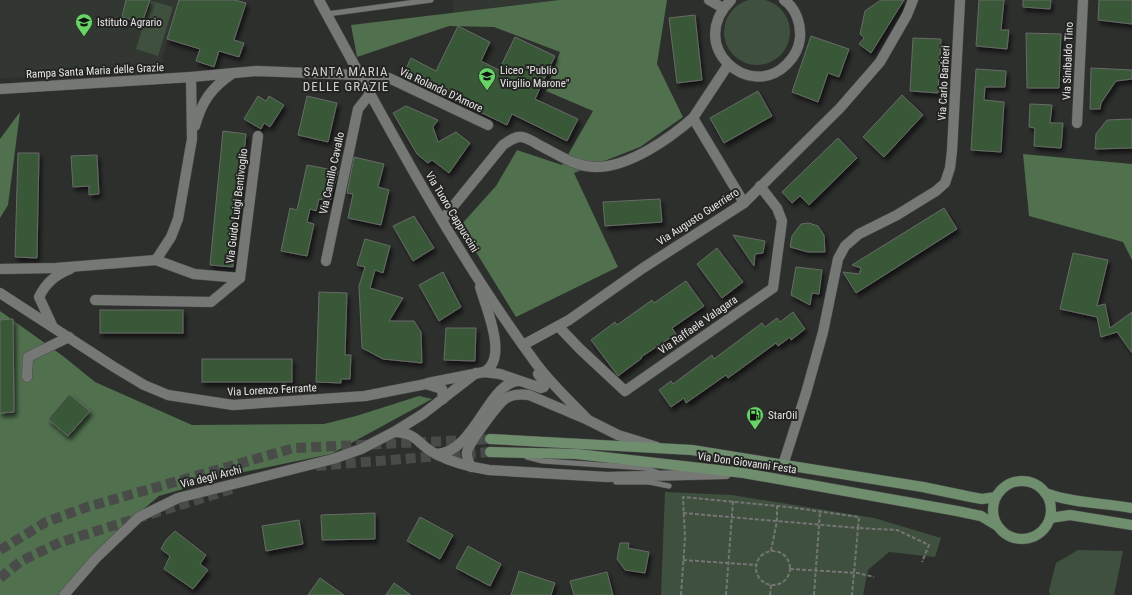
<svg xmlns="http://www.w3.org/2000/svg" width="1132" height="595" viewBox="0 0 1132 595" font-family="'Roboto Condensed',sans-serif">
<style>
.built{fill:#323831}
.green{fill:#3f513e}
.forest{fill:#50704e}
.building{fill:#395837;stroke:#686a68;filter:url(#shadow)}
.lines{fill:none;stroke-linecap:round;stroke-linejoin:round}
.secondary-tunnel{stroke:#494b49;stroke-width:10;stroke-dasharray:10 5;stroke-linecap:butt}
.service-casing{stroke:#4c4d4b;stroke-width:6}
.minor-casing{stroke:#4c4d4b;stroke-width:11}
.secondary-casing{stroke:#4c4d4b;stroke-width:11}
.path{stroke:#747574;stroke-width:2;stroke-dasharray:4 2;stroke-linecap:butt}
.service{stroke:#767876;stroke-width:5}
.minor{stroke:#767876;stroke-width:10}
.secondary{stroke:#6f8e6e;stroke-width:10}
.labels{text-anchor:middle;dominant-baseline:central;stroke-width:4;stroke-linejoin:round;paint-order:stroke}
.poi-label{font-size:11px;fill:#e6e7e6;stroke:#242523;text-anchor:start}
.street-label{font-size:11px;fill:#e6e7e6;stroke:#242523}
.quarter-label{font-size:13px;letter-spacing:1px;fill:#cdd0cd;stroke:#242523}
</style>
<defs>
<filter id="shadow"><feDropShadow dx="2.5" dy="4" stdDeviation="2" flood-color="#0009"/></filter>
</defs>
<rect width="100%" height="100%" fill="#2d2f2d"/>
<g class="built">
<path d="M0,0H179L158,74L0,78Z"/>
<path d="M453,0H559L453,14Z"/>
</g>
<g class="green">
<circle cx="757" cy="32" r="33"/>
<path d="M151,1L173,7L158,56L136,49Z"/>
<path d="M665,492L732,495L874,518L941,538L935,557L889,552L868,570L863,595H661Z"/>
<path d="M1078,550L1123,551L1114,595H1050L1049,590L1056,563Z"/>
</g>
<g class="forest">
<path d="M559,0H667L657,64L683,117L640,147L574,173L618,267L516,317L460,226L496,186L517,150L562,165L593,111L546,91L560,52L494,27L449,26L357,57L351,25Z"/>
<path d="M20,112L8,205L0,218V139Z"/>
<path d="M1023,154L1132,164V260L1123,242L1029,216Z"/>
<path d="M0,311L63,356L95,382L192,425L324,424L356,416L419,396L432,399L331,454L234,474L159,496L115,533L58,595H0Z"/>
</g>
<g class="building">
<path d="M126,0H150L142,23L122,17Z"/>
<path d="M179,0H235L246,3L234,40L244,43L239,57L219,51L214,67L196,61L200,49L167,39Z"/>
<path d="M881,0H904L871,53L859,44L864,38L860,34L865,11Z"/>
<path d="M979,0H1004L1001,30H1009L1007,49L976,46Z"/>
<path d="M1023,0H1051L1050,9L1023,7Z"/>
<path d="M1099,0H1132V24L1098,20Z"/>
<path d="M695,15L702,80L677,83L669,18Z"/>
<path d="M458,26L490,42L481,61L499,70L515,37L555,56L535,99L578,119L567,141L512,114L507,125L403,75L411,58L436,71Z"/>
<path d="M1026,33L1061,34L1059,88H1027Z"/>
<path d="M811,36L849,49L839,77L828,73L818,102L792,92Z"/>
<path d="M913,38L941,39L938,93L910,91Z"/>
<path d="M1091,68L1132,70V79L1116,81L1101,103L1100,109H1090Z"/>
<path d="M976,69L1006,71L1005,87H985L984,100L1004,102L1001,152L971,150Z"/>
<path d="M758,91L772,116L724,143L710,118Z"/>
<path d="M902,95L923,115L884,157L863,137Z"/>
<path d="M258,96L266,101L269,96L284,105L270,127L264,123L261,129L244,119Z"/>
<path d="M307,96L337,103L328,142L298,135Z"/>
<path d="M1030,104L1052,105L1050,123H1063L1061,148L1034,146L1035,128L1029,127Z"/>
<path d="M406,106L438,120L433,127L438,142L456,132L470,143L449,173L432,160L428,163L417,154L393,113Z"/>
<path d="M1132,119V148L1095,149L1096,134L1107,120Z"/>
<path d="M223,131L246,134L233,267L210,265Z"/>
<path d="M838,138L857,158L809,205L800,196L792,203L782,192Z"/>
<path d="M18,153H39L37,258L15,257Z"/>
<path d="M97,155L99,194L89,195V186L73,187L71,156Z"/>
<path d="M354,157L384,164L378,187L389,190L381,225L348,218L353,194L347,193Z"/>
<path d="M307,165L338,171L330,202L319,199L316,211L310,209L307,222L314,224L307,256L281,251L290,208L297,210Z"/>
<path d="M660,199L662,222L605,226L603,202Z"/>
<path d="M944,208L957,229L856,293L843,272L859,274L861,268L852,265Z"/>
<path d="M414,216L434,248L413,261L393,226Z"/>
<path d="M809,223L818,226L824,235L825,252H808L790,247L792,236L801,224Z"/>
<path d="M733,235L765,241L763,253L755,254L754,266Z"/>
<path d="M365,239L390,246L383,273L375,270L370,288L403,298L389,321H414L421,332L422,363L383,359L362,348L359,286L365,267L357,265Z"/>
<path d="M717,248L743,282L722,298L697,264Z"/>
<path d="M1073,253L1108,260L1097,306L1105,304L1110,328L1132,312V353L1117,332L1101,337L1097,317L1060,309Z"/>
<path d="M796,267L822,270L819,294L812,293L810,305L791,295Z"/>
<path d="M443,272L461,307L439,321L419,285Z"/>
<path d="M686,281L704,306L672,328L676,334L641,357L642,358L618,376L591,340L615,322L617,325L652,300L654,303Z"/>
<path d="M319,292L347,293L345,355H351L350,379H341V383L316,382Z"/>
<rect x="100" y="310" width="83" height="23"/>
<path d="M793,312L805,329L791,340L790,337L778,346L776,343L728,378L726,375L686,403L684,398L671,407L659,390L671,381L673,384L712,355L714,359L762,323L765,327L777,318L780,322Z"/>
<path d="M13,319L14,412L0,413V320Z"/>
<path d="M446,328H476L475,361L444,360Z"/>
<rect x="202" y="359" width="90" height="23"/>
<path d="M69,394L90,411L68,436L48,419Z"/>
<path d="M375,513V539L322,540L321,515Z"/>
<path d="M420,517L453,535L440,559L407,541Z"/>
<path d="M299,520L303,544L266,551L262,526Z"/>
<path d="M175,531L206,555L200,564L208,570L193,589L164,569L170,556L161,549L166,540Z"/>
<path d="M620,543H629L628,548L649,552L645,573L625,570L617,559Z"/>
<path d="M468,546L501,564L490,586L456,568Z"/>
<path d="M519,571L555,583L551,595H511Z"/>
<path d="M607,572L613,595H574L570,581Z"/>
<path d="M320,578L344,595H308Z"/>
<path d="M394,583L411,595H386Z"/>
</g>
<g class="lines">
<g class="secondary-tunnel">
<path d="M316,466L490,452"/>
<path d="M0,550L46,522L87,507L294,448L490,439"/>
<path d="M0,578L21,561L61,542L235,488"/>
</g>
<g class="service-casing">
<g id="service">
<path d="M327,14L431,0"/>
<path d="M527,457L543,461L646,468L661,474"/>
<path d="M616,482H649L669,486"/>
</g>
</g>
<g class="minor-casing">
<g id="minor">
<path d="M319,0C386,123 452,249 535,362C550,383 570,401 588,420"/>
<path d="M709,0L723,8"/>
<path d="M731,0C685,46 750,102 787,64C794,57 799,48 800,38C801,24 796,8 784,0"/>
<path d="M728,65L693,118L744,203"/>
<path d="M0,89L191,77L257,71L359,75L389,78L488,125"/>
<path d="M1077,123L1083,0"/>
<path d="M195,126C202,101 211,88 233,73"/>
<path d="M442,220L503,145C509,141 515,136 522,137C528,138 534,142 539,145C557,154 575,167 596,167C629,167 669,139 693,118"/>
<path d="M156,260L194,274L240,278L258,136"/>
<path d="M326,261L358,109L370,94"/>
<path d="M0,269L56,268L156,260L171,237L178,219L192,139L191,77"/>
<path d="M480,287C486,308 509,359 484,372"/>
<path d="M0,293L114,367L144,385L168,395L233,405L365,396L426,384L442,389L443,399"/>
<path d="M95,300L211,302L240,278"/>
<path d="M52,325L39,297C46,283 55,275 70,269"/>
<path d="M558,326L580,349L625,391L773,288L782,221L777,208L760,186"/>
<path d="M523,345L569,320L643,268L744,203L840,108L880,62L907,15L913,0"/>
<path d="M476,373L423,414L394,432C419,433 417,445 436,454C453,463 470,467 489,470L607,477L726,474"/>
<path d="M27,377L28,357L69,337"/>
<path d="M428,383L484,372L500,374L541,388L544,387L545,384L538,374"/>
<path d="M436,454C475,453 488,382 519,381"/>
<path d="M783,465L806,393L823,332L838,259L845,246L859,234L897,215L936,191L945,183L950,168L952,151L960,0"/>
<path d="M471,467C469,462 466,457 467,452C469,443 497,405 505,399C512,394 521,394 529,395L588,420L618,435L657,447"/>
<path d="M64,595L96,558L139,517L178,498L333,459L361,449L394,432"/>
</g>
</g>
<g class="secondary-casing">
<g id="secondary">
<path d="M490,439L692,450L923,487L971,497L982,499L996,497"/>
<path d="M490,452L577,454L744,473L957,511L981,516L996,525"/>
<circle cx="1022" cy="510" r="29"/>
<path d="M1045,493C1073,503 1103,503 1132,508"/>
<path d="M1050,518L1070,515L1132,525"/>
</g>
</g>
<g class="path">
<path d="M683,513L858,528L852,595"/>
<path d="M771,551L777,521V506"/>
<circle cx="773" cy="568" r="17"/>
<path d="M683,560L756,565"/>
<path d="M790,569L858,573L874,577"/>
<path d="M681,595L685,538L683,497L788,507L859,517L858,528L897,530L929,545L922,562"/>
<path d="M726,595L733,501"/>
<path d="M770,595L771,585"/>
<path d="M814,595L820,512"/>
</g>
<use href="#service" class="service"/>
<use href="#minor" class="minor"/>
<use href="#secondary" class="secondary"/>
</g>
<defs>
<g id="school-pin" transform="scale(0.9)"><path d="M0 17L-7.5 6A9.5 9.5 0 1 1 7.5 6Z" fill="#68d465" stroke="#242523"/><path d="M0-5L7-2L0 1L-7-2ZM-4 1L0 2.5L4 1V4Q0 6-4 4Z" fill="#111"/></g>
<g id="fuel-pin" transform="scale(0.9)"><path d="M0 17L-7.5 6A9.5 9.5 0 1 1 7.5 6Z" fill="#68d465" stroke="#242523"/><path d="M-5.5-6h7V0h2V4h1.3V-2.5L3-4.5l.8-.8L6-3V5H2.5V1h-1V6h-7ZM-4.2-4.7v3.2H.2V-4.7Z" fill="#111"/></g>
</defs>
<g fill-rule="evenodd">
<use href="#school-pin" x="84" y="22"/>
<use href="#school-pin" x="487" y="76"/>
<use href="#fuel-pin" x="755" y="415"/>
</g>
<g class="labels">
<g class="poi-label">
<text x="97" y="22">Istituto Agrario</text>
<text x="500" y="70">Liceo "Publio<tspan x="500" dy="13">Virgilio Marone"</tspan></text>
<text x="768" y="415">StarOil</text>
</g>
<g class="street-label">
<text transform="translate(1068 61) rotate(-88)">Via Sinibaldo Tino</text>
<text transform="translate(95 71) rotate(-3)">Rampa Santa Maria delle Grazie</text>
<text transform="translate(944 83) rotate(-87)">Via Carlo Barbieri</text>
<text transform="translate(441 90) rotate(25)">Via Rolando D'Amore</text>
<text transform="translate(332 173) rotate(-78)">Via Camillo Cavallo</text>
<text transform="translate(237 206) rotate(-83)">Via Guido Luigi Bentivoglio</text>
<text transform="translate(452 212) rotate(59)">Via Tuoro Cappuccini</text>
<text transform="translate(698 217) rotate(-33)">Via Augusto Guerriero</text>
<text transform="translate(698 325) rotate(-35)">Via Raffaele Valagara</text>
<text transform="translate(272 390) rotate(-3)">Via Lorenzo Ferrante</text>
<text transform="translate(747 463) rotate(8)">Via Don Giovanni Festa</text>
<text transform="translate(211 477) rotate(-14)">Via degli Archi</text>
</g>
<g class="quarter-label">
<text x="346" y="71">SANTA MARIA<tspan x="346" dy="15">DELLE GRAZIE</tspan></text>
</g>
</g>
</svg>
